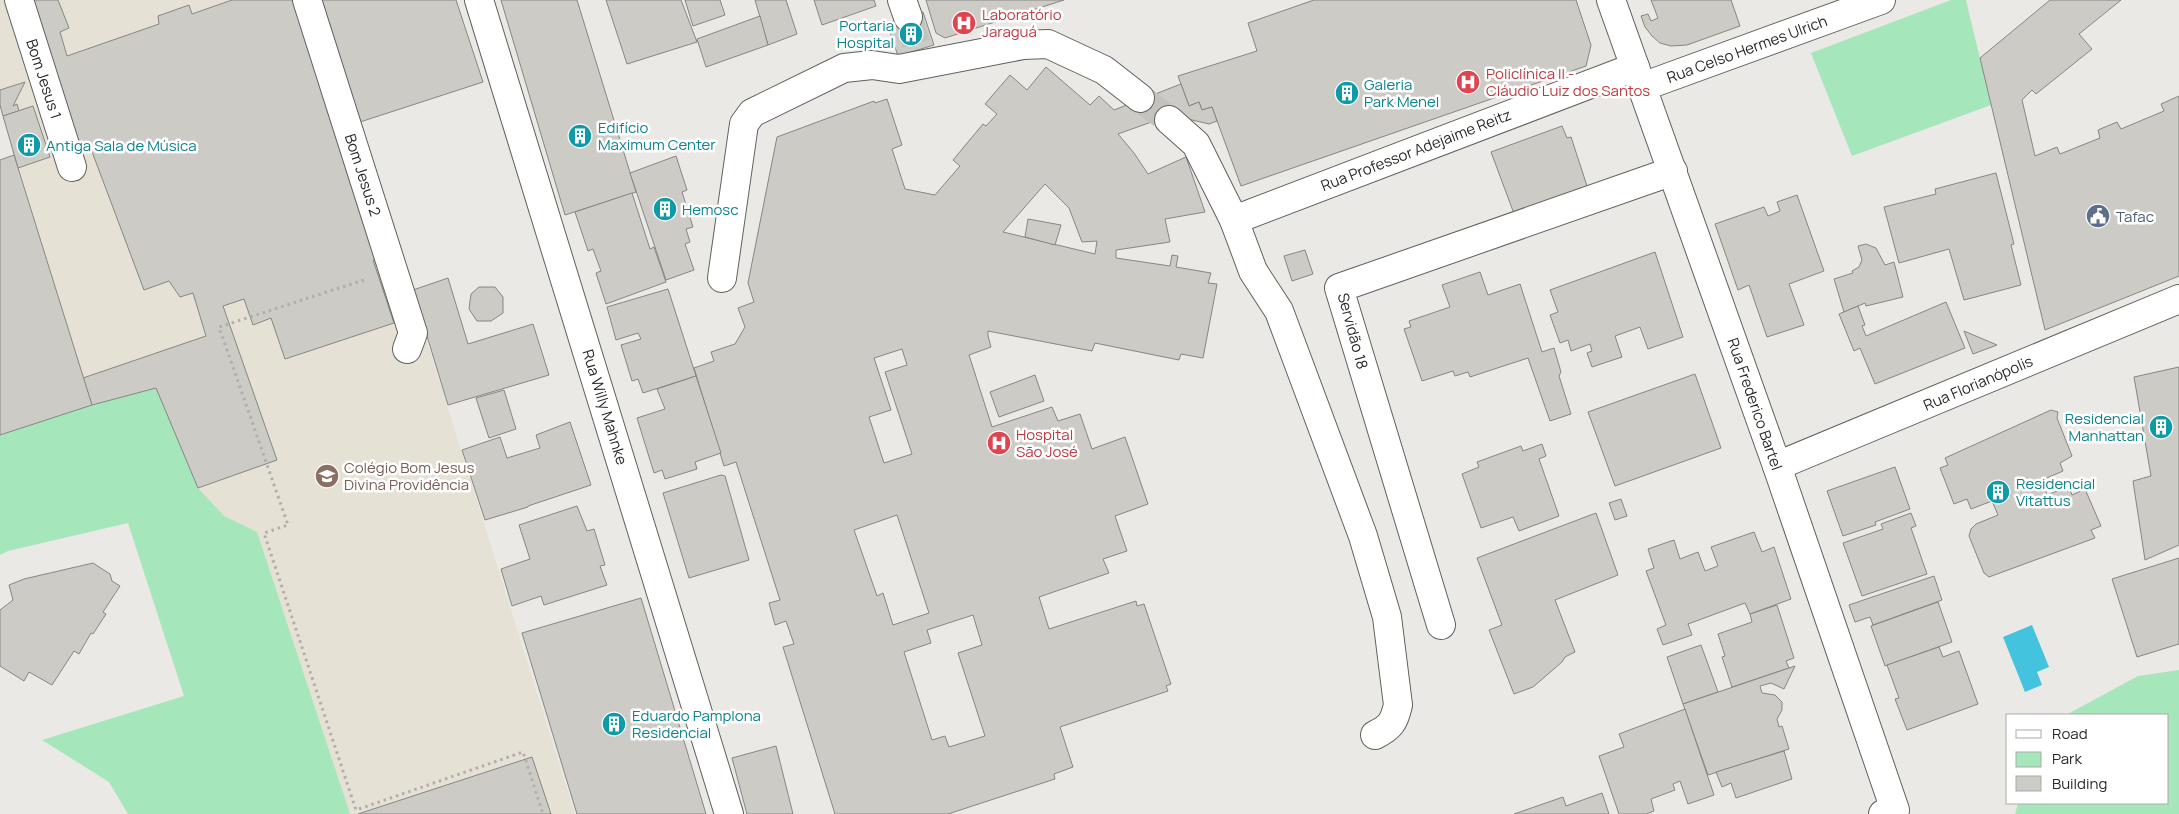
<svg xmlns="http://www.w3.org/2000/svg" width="2179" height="814" viewBox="0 0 2179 814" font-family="Manrope,sans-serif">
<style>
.built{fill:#e5e1d5}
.green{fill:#a5e6ba}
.water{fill:#43c3dd}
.building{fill:#cccbc6;stroke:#878682;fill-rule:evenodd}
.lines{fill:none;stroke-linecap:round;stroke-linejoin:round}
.minor-tunnel{stroke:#c4c2bf;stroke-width:28;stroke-dasharray:28 14;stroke-linecap:butt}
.minor-casing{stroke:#61605c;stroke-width:30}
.path{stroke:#b1afab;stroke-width:3;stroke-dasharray:2.5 4;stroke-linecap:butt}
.minor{stroke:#fff;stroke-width:28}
.labels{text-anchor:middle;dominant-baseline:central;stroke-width:5;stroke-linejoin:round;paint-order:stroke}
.health-label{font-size:15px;fill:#be3a42;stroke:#fff;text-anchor:start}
.culture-label{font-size:15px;fill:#0d838f;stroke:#fff;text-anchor:start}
.street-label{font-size:15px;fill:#292826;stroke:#fff}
.service-label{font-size:15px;fill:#4e5e75;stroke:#fff;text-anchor:start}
.education-label{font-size:15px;fill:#785e54;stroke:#fff;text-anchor:start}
</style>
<rect width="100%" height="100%" fill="#ebe9e5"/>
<path class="built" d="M0,0H320L575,814H292L156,389L92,405L0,105Z"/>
<g class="green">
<path d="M1951,0H1966L1991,105L1852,156L1811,53Z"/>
<path d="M156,388L198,488L224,516L257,532L350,814H128L109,782L42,740L184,696L128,523L8,551L0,555V435L92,405Z"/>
<path d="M2179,670V814H2015L2018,803H2168V715H2066L2138,676Z"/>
</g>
<path class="water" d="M2032,625L2049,667L2037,672L2042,685L2025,692L2003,637Z"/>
<g class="building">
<path d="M27,0H58L69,28L60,32L67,56L159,24L158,16L189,5L192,14L232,0H296L384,256L373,260L394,323L285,359L271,318L253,325L244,299L223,306L277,460L198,488L156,388L92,405L83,378L206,336L193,293L180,297L169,281L144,290L91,149L78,153Z"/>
<path d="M322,0H456L483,82L360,122Z"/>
<path d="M501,0H577L636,192L565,215Z"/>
<path d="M606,0H681L697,42L627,64Z"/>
<path d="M685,0H720L725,15L693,26Z"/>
<path d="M755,0H786L797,34L768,45Z"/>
<path d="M814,0H874L876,6L822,25Z"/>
<path d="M926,0H1064L945,38L936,33Z"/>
<path d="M1314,0H1576L1591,45L1586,66L1241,186L1212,107L1202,110L1199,102L1189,106L1178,76L1257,51L1248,23Z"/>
<path d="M1651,0H1731L1740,26L1687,45L1671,46L1660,43L1652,36L1645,27L1641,16L1648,14L1651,21L1658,18Z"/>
<path d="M2050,0H2121L2079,34L2092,49L2036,94L2032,90L2022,100L2035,156L2057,147L2060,154L2100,138L2098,130L2117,122L2121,129L2164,111L2161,104L2179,96V276L2045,330L1980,58Z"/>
<path d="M923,12L934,45L898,56L887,23Z"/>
<path d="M760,16L768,45L706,67L697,39Z"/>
<path d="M1046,67L1090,105L1099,96L1114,110L1181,84L1189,106L1199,102L1202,110L1212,107L1217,121L1209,124L1171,115L1118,134L1134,153L1148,174L1186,157L1205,212L1165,219L1170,242L1116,250V258L1170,266L1172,255L1178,256L1176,267L1211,273L1208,283L1217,284L1203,358L1181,354L1179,360L1095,343L1092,351L988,331V336L991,347L969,355L992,427L1052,407L1058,421L1080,414L1092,449L1125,437L1148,504L1115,516L1127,551L1103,559L1109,573L1039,597L1049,629L1136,601L1137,606L1144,604L1171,684L1166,686L1168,691L1060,727L1073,767L1054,774L1055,779L948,814H835L783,647L794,644L786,621L775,625L769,603L780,600L736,462L724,466L694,368L714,361L711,352L735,344L745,327L738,308L754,302L748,283L777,137L874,101L875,103L887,99L902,145L892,149L905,189L935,195L960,166L953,160L983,124L986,126L997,114L985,104L1010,75L1027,90ZM1045,184L1069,208L1082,242L1097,241L1095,254L1003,232ZM902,349L907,365L885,372L912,454L884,463L869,417L891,410L874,358ZM897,515L929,613L893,625L883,593L877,596L854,530ZM973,615L982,645L958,653L985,736L949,747L945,736L932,740L904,652L931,643L927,630Z"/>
<path d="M25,82L13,106L17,104L19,111L3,116L0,105V90Z"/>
<path d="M33,106L50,157L18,168L3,116Z"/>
<path d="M1562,126L1567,138L1571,137L1589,192L1516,219L1491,152Z"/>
<path d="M14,155L92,405L0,435V160Z"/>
<path d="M676,156L687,190L682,192L693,227L686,229L690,242L685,244L694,270L666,280L630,173Z"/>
<path d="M1996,173L2014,244L2011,245L2021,285L1964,300L1949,249L1899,263L1884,207L1936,194L1935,189Z"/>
<path d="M632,193L650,249L654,247L666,282L606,304L596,273L601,271L593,249L588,251L575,212Z"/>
<path d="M1797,195L1824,271L1789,284L1804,325L1767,337L1749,285L1738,290L1715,224L1764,207L1768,216L1780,211L1777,202Z"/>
<path d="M1028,219L1061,225L1055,245L1025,237Z"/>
<path d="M1866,244L1876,248L1885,265L1894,262L1903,297L1866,306L1865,303L1844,312L1834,279L1853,273L1852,271L1859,267L1862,260L1858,246Z"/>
<path d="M1305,250L1313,274L1292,281L1284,256Z"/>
<path d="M1655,252L1683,337L1648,349L1640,327L1615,336L1622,357L1592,367L1587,353L1592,351L1590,344L1571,351L1568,340L1560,343L1550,315L1558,312L1550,290Z"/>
<path d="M1480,272L1488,295L1520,284L1542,352L1554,348L1561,372L1559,376L1571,414L1550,421L1528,358L1470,377L1468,372L1455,376L1453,371L1422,381L1404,329L1411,327L1409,321L1450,307L1442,285Z"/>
<path d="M448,278L468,344L533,324L549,375L448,405L413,290Z"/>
<path d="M479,287H495L503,297V313L491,321H477L469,309L471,294Z"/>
<path d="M668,289L696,376L643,393L638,379L632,381L621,345L641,339L638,333L616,340L607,307Z"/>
<path d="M1946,302L1965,348L1875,384L1860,348L1854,351L1839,314L1858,306L1865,325L1862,326L1866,336Z"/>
<path d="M1964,331L1997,345L1973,354Z"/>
<path d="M2179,367V545L2145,560L2133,481L2151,476L2134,377Z"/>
<path d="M1695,374L1721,448L1615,486L1588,412Z"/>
<path d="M1035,375L1044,401L999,417L990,392Z"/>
<path d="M696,376L721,453L695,462L697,469L665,479L662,470L654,473L637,418L665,409L657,389Z"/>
<path d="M504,390L516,429L489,438L476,398Z"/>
<path d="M2051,410L2058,412L2057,418L2072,456L2060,463L2063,471L2042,480L2047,495L2069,486L2072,495L2085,489L2101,526L2091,530L2095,538L1989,577L1984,573L1969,536L1971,529L1976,524L1998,515L1992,501L1971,509L1967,499L1954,504L1940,468L1948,465L1945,458Z"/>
<path d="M570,422L591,485L528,506V507L485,520L462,450L500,437L507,458L540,448L536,435Z"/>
<path d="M1542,444L1546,456L1539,459L1559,516L1519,531L1513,517L1481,528L1462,474L1479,467L1477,462L1521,446L1523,451Z"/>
<path d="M1895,467L1910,509L1875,522L1876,525L1843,536L1827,491Z"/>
<path d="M721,475L725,476L749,560L689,578L663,493Z"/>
<path d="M1621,499L1627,516L1615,520L1609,503Z"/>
<path d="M577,506L587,531L594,529L605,565L600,566L607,585L544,605L541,596L512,606L501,569L530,559L519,525Z"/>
<path d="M1596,513L1618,575L1555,600L1575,652L1565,657L1562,662L1533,687L1514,694L1489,630L1502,625L1477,558Z"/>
<path d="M1911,513L1916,526L1911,528L1927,574L1862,596L1843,543L1883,529L1881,524Z"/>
<path d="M1754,532L1762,552L1774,547L1791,599L1750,614L1745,603L1688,624L1692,635L1663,645L1657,629L1666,625L1646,571L1654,568L1648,549L1674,540L1680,559L1698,552L1705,571L1718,566L1711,547Z"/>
<path d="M2179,558V644L2137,657L2112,579Z"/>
<path d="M93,563L110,574L112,581L120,586L103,612L106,614L93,634L91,633L79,654L74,651L52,685L29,672L24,681L0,666V610L13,600L9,585L24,579Z"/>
<path d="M1934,576L1942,600L1873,625L1870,617L1855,622L1849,605Z"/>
<path d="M641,598L706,814H577L522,633Z"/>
<path d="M1938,602L1952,642L1885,666L1871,626Z"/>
<path d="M1777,605L1794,658L1786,661L1789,668L1732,687L1722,657L1725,656L1718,634L1752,622L1750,614Z"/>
<path d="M1701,645L1718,692L1683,704L1667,657Z"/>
<path d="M1939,647L1943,657L1959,651L1978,704L1907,730L1895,699L1899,698L1887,665Z"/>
<path d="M1795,666L1784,689L1771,683L1760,686L1762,693L1775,695L1782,702V710L1777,719L1779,727L1782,726L1789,749L1708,775L1683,704Z"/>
<path d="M1685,709L1714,795L1688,804L1680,781L1673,784L1675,790L1651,799L1654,811L1646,814H1619L1599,756L1624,747L1619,734Z"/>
<path d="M776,746L793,814H747L732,758Z"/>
<path d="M1784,751L1792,779L1736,798L1731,783L1722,787L1716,772Z"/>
<path d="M532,757L551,814H358Z"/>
<path d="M1602,793L1609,814H1514L1563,797L1566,806Z"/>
</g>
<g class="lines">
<g class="minor-tunnel">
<path d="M908,17L918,50"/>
<path d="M1140,98L1169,120"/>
</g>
<g class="minor-casing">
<g id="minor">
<path d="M19,0L72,167"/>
<path d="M307,0L413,333L407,349"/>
<path d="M479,0L729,814"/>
<path d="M902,0L908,17"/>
<path d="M1611,0L1777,466L1895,810L1883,814"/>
<path d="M1642,87L1881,0"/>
<path d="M1169,120L1196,144L1234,220L1253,271L1279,311L1363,536L1387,617L1398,705C1394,722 1391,727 1375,735"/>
<path d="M1234,220L1635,67"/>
<path d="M722,278L744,124L752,113L844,68L872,65L899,69L1023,45L1048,44L1104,70L1140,98"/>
<path d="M1777,466L2179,299"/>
<path d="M1441,625L1339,288L1673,171"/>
</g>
</g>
<path class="path" d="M364,280L219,327L288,525L264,533L356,810L523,752L543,814"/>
<use href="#minor" class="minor"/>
</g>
<defs>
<g id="hospital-disc" transform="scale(1.25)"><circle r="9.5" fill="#e0444e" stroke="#fff"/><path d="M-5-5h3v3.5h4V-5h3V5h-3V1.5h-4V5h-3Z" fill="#fff"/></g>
<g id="building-disc" transform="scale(1.25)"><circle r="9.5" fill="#0f9aa8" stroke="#fff"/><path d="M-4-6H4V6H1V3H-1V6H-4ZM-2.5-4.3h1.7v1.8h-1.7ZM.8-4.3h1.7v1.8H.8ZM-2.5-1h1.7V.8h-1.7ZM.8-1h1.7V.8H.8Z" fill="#fff"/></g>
<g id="civic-disc" transform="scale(1.25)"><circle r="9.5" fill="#5c6f8a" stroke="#fff"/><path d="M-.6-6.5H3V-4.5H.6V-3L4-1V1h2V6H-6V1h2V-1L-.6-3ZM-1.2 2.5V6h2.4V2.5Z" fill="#fff"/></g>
<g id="school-disc" transform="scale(1.25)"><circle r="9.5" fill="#8d6e63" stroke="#fff"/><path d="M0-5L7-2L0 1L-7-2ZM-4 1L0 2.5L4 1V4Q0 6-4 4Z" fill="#fff"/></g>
</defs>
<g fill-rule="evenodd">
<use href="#hospital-disc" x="964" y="23"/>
<use href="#building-disc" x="911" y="34"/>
<use href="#hospital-disc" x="1468" y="82"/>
<use href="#building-disc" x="1347" y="93"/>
<use href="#building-disc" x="580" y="136"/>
<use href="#building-disc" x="29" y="145"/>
<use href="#building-disc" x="665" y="209"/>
<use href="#civic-disc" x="2098" y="216"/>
<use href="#building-disc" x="2161" y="427"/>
<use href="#hospital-disc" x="999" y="443"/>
<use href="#school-disc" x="327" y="476"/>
<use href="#building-disc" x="1998" y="492"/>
<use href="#building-disc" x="614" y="724"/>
</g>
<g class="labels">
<g class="health-label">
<text x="982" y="14">Laboratório<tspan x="982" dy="17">Jaraguá</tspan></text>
<text x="1486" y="73">Policlínica II -<tspan x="1486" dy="17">Cláudio Luiz dos Santos</tspan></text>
<text x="1016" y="434">Hospital<tspan x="1016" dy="17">São José</tspan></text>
</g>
<g class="culture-label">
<text x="894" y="25" text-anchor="end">Portaria<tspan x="894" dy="17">Hospital</tspan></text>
<text x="1364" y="84">Galeria<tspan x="1364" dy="17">Park Menel</tspan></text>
<text x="598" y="127">Edifício<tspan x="598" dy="17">Maximum Center</tspan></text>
<text x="46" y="145">Antiga Sala de Música</text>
<text x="682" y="209">Hemosc</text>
<text x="2144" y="418" text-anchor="end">Residencial<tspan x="2144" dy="17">Manhattan</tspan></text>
<text x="2016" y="483">Residencial<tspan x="2016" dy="17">Vitattus</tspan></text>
<text x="632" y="715">Eduardo Pamplona<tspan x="632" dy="17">Residencial</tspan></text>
</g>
<g class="street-label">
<text transform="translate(1747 49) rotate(-20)">Rua Celso Hermes Ulrich</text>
<text transform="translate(44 79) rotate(72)">Bom Jesus 1</text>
<text transform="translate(1416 150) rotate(-21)">Rua Professor Adejaime Reitz</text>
<text transform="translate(363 175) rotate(72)">Bom Jesus 2</text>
<text transform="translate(1353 331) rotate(75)">Servidão 18</text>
<text transform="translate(1978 383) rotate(-23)">Rua Florianópolis</text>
<text transform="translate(1755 404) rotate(71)">Rua Frederico Bartel</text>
<text transform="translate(605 407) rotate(73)">Rua Willy Mahnke</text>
</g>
<g class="service-label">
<text x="2116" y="216">Tafac</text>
</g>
<g class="education-label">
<text x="344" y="467">Colégio Bom Jesus<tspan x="344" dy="17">Divina Providência</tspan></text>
</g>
</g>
<rect x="2006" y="714" width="162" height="90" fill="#ffffff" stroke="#a9a9a8"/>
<rect x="2016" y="730" width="25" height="8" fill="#ffffff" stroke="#a9a9a8"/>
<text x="2052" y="739" font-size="15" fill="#292826">Road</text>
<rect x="2016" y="752" width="25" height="15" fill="#a5e6ba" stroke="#a9a9a8"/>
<text x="2052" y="764" font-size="15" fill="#292826">Park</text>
<rect x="2016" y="776" width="25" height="15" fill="#cccbc6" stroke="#a9a9a8"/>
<text x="2052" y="789" font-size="15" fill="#292826">Building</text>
</svg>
